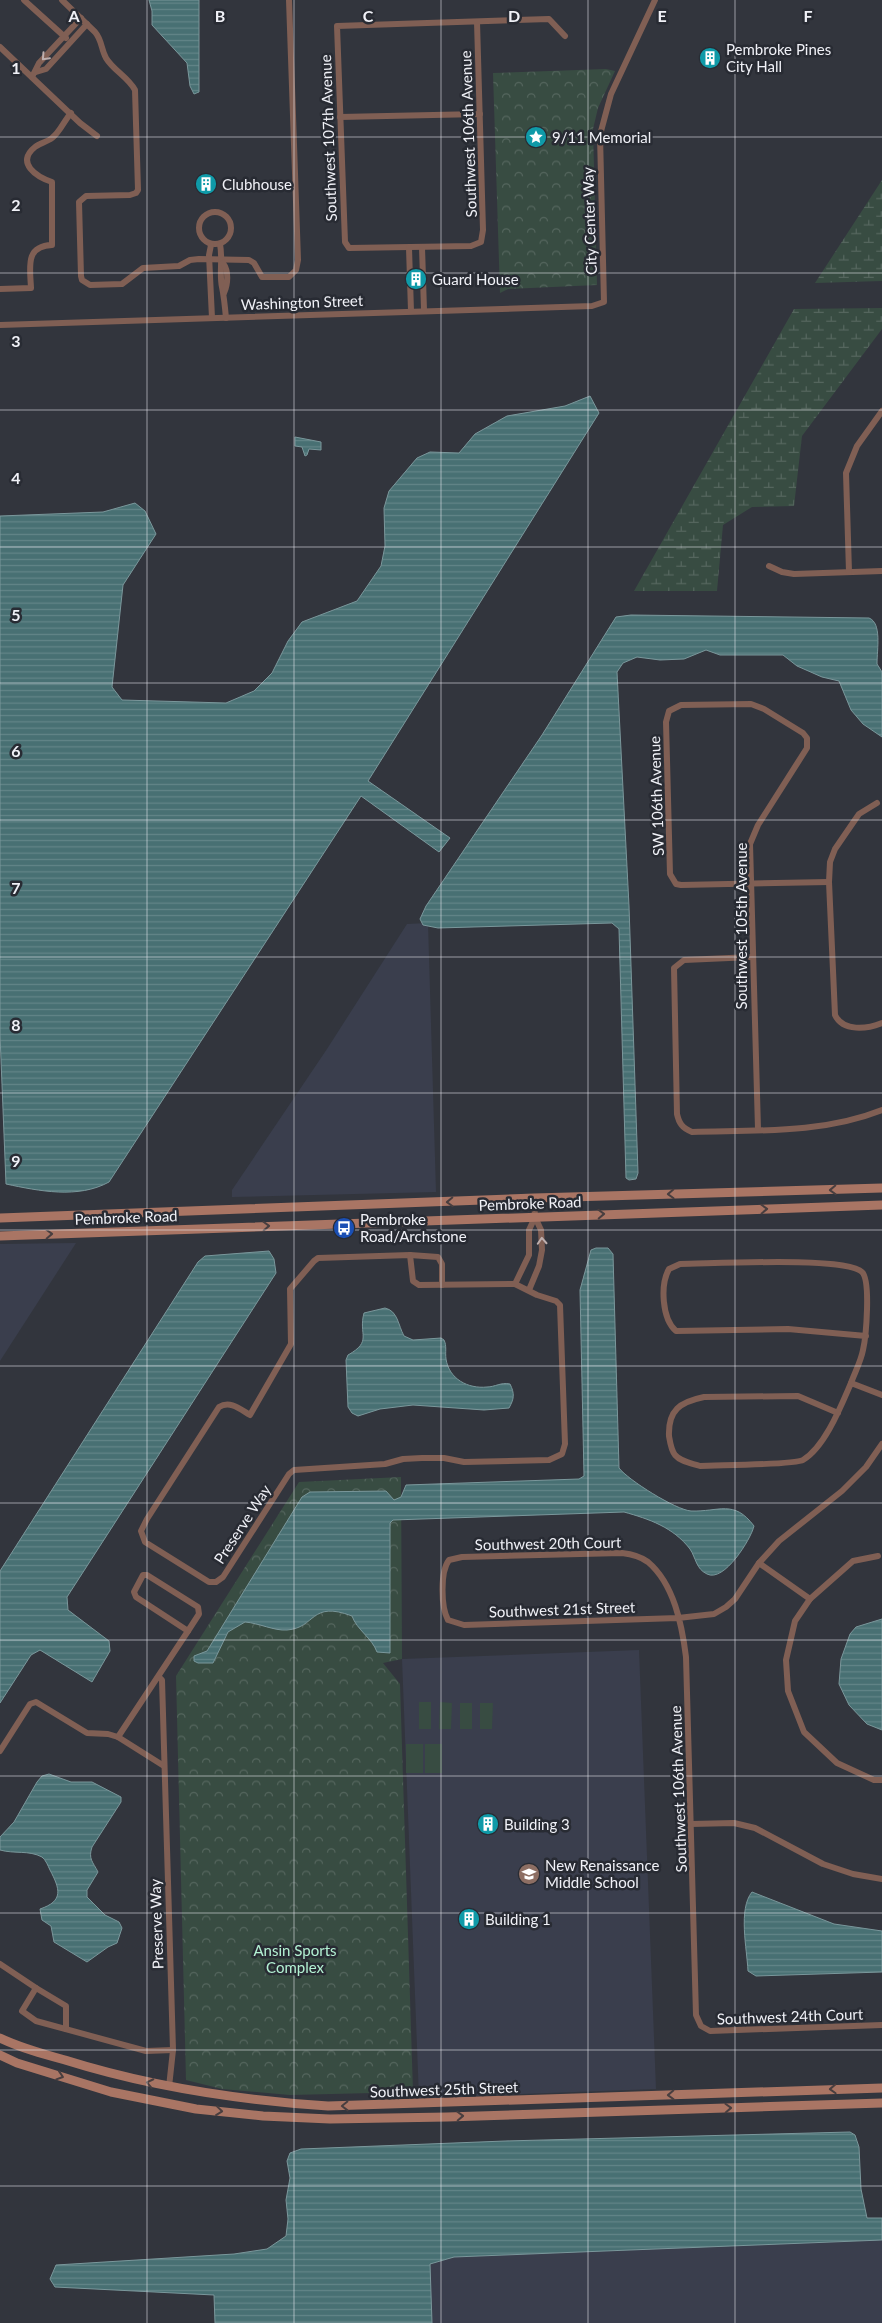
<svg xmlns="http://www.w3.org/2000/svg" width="882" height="2323" viewBox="0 0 882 2323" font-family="Lato,sans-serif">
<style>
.built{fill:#3a3e4d}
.green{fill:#384c42}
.forest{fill:url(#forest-crowns)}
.wetland{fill:url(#wetland-marsh)}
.water{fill:url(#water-rules);stroke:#7a979b}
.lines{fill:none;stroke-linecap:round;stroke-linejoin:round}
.street{stroke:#805f54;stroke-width:6}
.secondary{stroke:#a97564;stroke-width:9}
.oneway{stroke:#beafae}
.oneway2{stroke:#483e3f}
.grid{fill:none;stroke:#f0f1f7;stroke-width:1;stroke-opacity:0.55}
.labels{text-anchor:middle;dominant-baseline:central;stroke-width:5;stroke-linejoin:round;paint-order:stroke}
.poi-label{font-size:15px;fill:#f0f1f7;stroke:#282b33;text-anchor:start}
.street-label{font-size:15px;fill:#f0f1f7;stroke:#282b33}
.park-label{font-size:15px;fill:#b3f1d3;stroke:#282b33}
.grid-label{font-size:16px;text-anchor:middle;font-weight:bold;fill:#f0f1f7;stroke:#282b33;stroke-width:5;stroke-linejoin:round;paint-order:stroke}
</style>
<defs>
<pattern id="forest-crowns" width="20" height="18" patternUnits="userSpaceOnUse" patternTransform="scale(1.25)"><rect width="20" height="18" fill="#384c42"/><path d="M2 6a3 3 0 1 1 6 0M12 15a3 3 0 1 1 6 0" fill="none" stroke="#55665e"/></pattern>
<pattern id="wetland-marsh" width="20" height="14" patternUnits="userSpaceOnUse" patternTransform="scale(1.25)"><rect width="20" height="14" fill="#384c42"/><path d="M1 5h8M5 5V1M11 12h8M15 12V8" fill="none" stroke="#55665e"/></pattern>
<pattern id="water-rules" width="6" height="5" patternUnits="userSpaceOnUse" patternTransform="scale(1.25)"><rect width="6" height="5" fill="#487073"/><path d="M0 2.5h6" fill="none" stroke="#638588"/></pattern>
</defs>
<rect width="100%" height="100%" fill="#32353d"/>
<g class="built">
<path d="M428,923L436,1192L232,1197V1190L327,1049L407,924Z"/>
<path d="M76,1243L0,1361V1244Z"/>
<path d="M639,1650L656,2089L419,2098L402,1659Z"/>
<path d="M882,2240V2323H432L429,2264L454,2257Z"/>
</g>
<g class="green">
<rect x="419" y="1702" width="12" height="27"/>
<path d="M440,1702L452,1703L451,1729H439Z"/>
<rect x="460" y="1703" width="12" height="26"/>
<path d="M480,1703H493L492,1729H480Z"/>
<rect x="406" y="1744" width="17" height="29"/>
<rect x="425" y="1744" width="17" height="29"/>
</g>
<g class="forest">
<path d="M606,69L615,71L598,108L593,129L597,285L508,289L500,293L493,73Z"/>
<path d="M401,1477L402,1659L383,1663L400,1684L413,2092L290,2095L222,2089L186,2080L176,1676L299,1482Z"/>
</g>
<g class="wetland">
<path d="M882,180V281L815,283Z"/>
<path d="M882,308V329L802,436L794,506L752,507L723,525L717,591H634L794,309Z"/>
</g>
<g class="water">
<path d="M149,0H199V92L194,94L190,86L187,63L152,25V11Z"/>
<path d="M590,396L599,413L368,781L450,838L439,852L361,796L109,1182C78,1199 39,1191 6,1184L0,1035V516L103,512L135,503L145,511L156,534L123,585L112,687L122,700L226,703L254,691L272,673L288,641L302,622L357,601L381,566L385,546L384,508L389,491L417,458L430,452L459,453L475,434L507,416L565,406Z"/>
<path d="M295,437L321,442V450L309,449L307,455L305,456L302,447L295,446Z"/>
<path d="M631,615L869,618C882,623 877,649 877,664L882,672V737L863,724L851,710L839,681L822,677L797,666L783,655H720L706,650L684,659L660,660L637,657L623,663L617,672L629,906L638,1173L636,1179L629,1180L626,1178L619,929L612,923L438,928L423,925L420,919L426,906L542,735L616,617Z"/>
<path d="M596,1248H608L613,1254L619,1468C628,1480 676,1510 691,1511C719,1512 734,1499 754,1526C751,1539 724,1583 707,1574C696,1569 696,1558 690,1549C673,1527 649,1519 624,1512L393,1520L390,1523V1653L377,1652C372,1638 357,1630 352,1616C310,1600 316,1628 287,1630C274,1631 259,1623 245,1622L228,1632L213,1663H198L194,1661V1656L207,1651L302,1497L310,1492L386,1491L394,1500L401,1497L406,1485L579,1479L584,1476L580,1290L591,1250Z"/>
<path d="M269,1251L274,1259L276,1273L67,1597L68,1610L109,1641L110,1651L92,1682L40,1650L31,1655L0,1703V1571L198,1262L205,1256Z"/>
<path d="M385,1308C398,1311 398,1325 404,1336L413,1340L441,1338L444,1340C447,1346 445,1352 446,1359C449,1379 468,1389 487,1387C495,1387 501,1382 510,1384C515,1394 514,1399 509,1408L484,1410L413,1405L380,1409L358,1416L352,1413L348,1407L346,1360L348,1355C373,1341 358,1335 364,1313Z"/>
<path d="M882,1619V1730L867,1724L849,1705L839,1684L841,1659L850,1634L856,1627Z"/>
<path d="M49,1774L71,1782H92L121,1797V1802L92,1847C88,1859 93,1862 98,1872L87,1890V1897L105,1915L119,1922L122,1928L117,1943L108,1947L87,1962L54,1942L51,1926L42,1920L40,1909C64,1901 60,1889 50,1870C48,1866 46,1860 42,1857C29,1850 14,1854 0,1850V1837L14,1822L37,1782L42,1776Z"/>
<path d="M752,1892L834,1924L882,1931V1972L756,1976L748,1971C747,1949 738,1909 752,1892Z"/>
<path d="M850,2132L855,2135L859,2147L861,2189L867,2218H882V2240L454,2257L430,2264L432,2323H215L214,2295L55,2287L50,2279L56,2265L234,2254L267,2249L286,2236L288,2219L286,2200L290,2178L287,2161L290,2153L301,2149L505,2141Z"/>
</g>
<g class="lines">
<g class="street">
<path d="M24,0L66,38"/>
<path d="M62,0L95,32C102,40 101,49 106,58C113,70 128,77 135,90L138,190L136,193L130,195L86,196L79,202L81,276L82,280L90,285L122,284L143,268L179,266L190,260L199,259L249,260L254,263L262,277H289L296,270L298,260L289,0"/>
<path d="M477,22L483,230L481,242L471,246L349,248L345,242L337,26L549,19L565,36"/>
<path d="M0,47L80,123L97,136"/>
<path d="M36,72L46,69L87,24"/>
<path d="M32,77L39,63L81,18"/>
<path d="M340,117L480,114"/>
<circle cx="215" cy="228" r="16"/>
<path d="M220,244C223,260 219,274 222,287C224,297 225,307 226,318"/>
<path d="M211,245L209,255L212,318"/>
<path d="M422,247L424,310"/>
<path d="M409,248L411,311"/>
<path d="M223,263C229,271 228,284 224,293"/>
<path d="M0,289L31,288C30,267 25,246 52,245V182C37,177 15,163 35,147C40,143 47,142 52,138C60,132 64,121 71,113"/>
<path d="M0,325L592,306L604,302L600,135L611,94L655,0"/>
<path d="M769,566L782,572L794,574L882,571"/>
<path d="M849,572L846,473L857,446L882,411"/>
<path d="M877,803L859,814L835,849L830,862L829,882L835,1015C843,1032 867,1029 882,1023"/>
<path d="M752,957L684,960L674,968L677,1114C679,1123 682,1128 692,1132C755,1130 822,1134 882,1110"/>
<path d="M758,1129L750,844L758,825L807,748V738L803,733L764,709L751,704L681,705L669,711L666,722L670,874L676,884L681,885L829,882"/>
<path d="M410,1255L413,1281L419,1285L515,1284L537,1295L556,1301L560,1305L565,1444L562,1454L549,1460L464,1462L444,1458H422L403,1459L385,1464L294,1470L289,1474L223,1577L216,1582H209L145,1542L141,1531L147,1519L219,1407C230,1400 240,1409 250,1415L291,1344L290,1289L314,1261L318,1258Z"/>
<path d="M410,1255L438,1257L442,1264V1285"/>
<path d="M515,1284L529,1255V1230L535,1217"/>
<path d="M529,1290L539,1266L542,1250L541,1230L535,1217L534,1198"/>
<path d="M851,1383C855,1372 861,1361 863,1350C866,1337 871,1281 862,1272C846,1256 709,1264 680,1264L669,1269C660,1285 662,1319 676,1331L788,1329L866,1336"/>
<path d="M838,1413L798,1396L704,1397C680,1402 668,1410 669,1436C670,1442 671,1450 675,1455C681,1462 691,1463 700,1466C715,1465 795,1465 803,1460C825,1447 841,1406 851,1383L882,1395"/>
<path d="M882,1444L866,1467L842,1491L779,1541L759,1563L735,1599L726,1607L714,1614L678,1618L464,1625L448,1620C441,1607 440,1572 449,1560L462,1557L622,1553C631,1554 640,1556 648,1562C674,1584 682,1625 686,1657L696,2015L701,2026L710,2031L882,2025"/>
<path d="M878,1556L853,1561L810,1599L795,1621L786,1660L788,1691L804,1732L837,1763L874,1780H882"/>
<path d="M759,1563L810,1599"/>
<path d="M143,1575H147L198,1607L199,1614L188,1631L136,1597L134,1592Z"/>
<path d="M159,1677L162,1680L173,2050L169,2087"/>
<path d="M118,1737L188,1631"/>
<path d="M0,1751L30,1704L36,1702L87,1733L108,1734L118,1737L164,1766"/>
<path d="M691,1824L734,1823L755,1828L823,1864L853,1874L882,1879"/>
<path d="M0,1964L36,1988L22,2011L36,2021L146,2051L173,2050"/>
<path d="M36,1988L66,2006V2029"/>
</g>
<g class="secondary">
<path d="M0,1218L534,1198L882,1188"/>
<path d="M0,1236L882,1205"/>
<path d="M0,2038C21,2048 43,2054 65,2060C151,2087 238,2100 328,2106L882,2088"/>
<path d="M0,2055L17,2063L111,2092L196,2109L263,2116L330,2119L447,2117L882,2103"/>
</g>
</g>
<defs><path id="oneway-chevron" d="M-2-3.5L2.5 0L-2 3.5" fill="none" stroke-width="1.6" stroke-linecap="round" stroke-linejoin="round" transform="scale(1.25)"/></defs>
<g class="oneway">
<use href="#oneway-chevron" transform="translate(45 57) rotate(133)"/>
<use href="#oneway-chevron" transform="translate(542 1241) rotate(-93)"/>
</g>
<g class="oneway2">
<use href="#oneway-chevron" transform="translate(833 1190) rotate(178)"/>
<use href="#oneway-chevron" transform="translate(671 1194) rotate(178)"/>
<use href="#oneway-chevron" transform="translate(450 1202) rotate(178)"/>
<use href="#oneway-chevron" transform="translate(764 1209) rotate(-2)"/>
<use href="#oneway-chevron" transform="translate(601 1214) rotate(-2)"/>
<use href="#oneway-chevron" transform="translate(266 1226) rotate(-2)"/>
<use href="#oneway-chevron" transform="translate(49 1234) rotate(-2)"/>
<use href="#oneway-chevron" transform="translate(60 2076) rotate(18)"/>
<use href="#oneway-chevron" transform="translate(150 2083) rotate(-168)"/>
<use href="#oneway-chevron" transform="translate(833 2089) rotate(178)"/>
<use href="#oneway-chevron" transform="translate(671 2095) rotate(178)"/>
<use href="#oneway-chevron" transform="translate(345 2106) rotate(179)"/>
<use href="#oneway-chevron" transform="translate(728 2108) rotate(-2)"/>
<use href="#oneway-chevron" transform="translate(219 2111) rotate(6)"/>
<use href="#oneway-chevron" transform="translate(460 2116) rotate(-2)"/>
</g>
<path class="grid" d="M147,0V2323M294,0V2323M441,0V2323M588,0V2323M735,0V2323M0,137H882M0,273H882M0,410H882M0,547H882M0,683H882M0,820H882M0,957H882M0,1093H882M0,1230H882M0,1366H882M0,1503H882M0,1640H882M0,1776H882M0,1913H882M0,2050H882M0,2186H882"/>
<defs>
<g id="building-disc" transform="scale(1.125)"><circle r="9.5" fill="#0f9aa8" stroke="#282b33"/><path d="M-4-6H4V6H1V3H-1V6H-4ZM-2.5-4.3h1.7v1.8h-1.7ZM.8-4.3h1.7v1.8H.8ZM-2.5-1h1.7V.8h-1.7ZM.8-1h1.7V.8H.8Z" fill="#fff"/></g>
<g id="sight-disc" transform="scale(1.125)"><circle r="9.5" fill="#0f9aa8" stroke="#282b33"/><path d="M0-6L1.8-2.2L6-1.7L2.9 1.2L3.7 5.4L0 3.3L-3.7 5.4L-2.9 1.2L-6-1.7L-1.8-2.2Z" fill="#fff"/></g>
<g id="bus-disc" transform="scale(1.125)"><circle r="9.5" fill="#1a4fb4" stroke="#282b33"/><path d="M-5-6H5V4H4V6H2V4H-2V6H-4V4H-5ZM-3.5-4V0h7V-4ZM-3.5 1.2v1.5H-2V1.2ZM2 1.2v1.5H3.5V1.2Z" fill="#fff"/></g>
<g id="school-disc" transform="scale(1.125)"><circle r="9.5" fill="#8d6e63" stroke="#282b33"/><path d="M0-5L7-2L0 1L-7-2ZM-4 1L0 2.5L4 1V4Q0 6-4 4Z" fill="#fff"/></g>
</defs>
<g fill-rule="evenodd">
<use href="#building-disc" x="710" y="58"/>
<use href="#sight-disc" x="536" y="137"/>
<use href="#building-disc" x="206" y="184"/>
<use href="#building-disc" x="416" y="279"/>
<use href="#bus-disc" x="344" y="1228"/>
<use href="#building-disc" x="488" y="1824"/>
<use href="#school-disc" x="529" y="1874"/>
<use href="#building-disc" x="469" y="1919"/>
</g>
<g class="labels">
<g class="poi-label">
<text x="726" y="49">Pembroke Pines<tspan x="726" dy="17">City Hall</tspan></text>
<text x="552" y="137">9/11 Memorial</text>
<text x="222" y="184">Clubhouse</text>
<text x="432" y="279">Guard House</text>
<text x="360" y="1219">Pembroke<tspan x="360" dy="17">Road/Archstone</tspan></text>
<text x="504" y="1824">Building 3</text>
<text x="545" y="1865">New Renaissance<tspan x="545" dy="17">Middle School</tspan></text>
<text x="485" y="1919">Building 1</text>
</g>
<g class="street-label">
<text transform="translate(468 134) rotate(-92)">Southwest 106th Avenue</text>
<text transform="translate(328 138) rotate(-92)">Southwest 107th Avenue</text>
<text transform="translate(589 221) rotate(-92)">City Center Way</text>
<text transform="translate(302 302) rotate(-2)">Washington Street</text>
<text transform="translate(656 796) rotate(-92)">SW 106th Avenue</text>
<text transform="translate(741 926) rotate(-90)">Southwest 105th Avenue</text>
<text transform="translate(530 1203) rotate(-2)">Pembroke Road</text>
<text transform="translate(126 1217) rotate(-2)">Pembroke Road</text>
<text transform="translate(242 1524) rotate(-57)">Preserve Way</text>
<text transform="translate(548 1543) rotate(-1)">Southwest 20th Court</text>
<text transform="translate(562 1609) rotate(-2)">Southwest 21st Street</text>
<text transform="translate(678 1789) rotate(-92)">Southwest 106th Avenue</text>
<text transform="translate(156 1924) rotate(-92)">Preserve Way</text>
<text transform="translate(790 2016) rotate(-2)">Southwest 24th Court</text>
<text transform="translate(444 2089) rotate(-2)">Southwest 25th Street</text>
</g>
<g class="park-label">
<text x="295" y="1950">Ansin Sports<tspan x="295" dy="17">Complex</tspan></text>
</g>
</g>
<g class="grid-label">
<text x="74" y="22">A</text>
<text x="220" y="22">B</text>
<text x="368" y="22">C</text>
<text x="514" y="22">D</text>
<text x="662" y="22">E</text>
<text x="808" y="22">F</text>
<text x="16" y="74">1</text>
<text x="16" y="211">2</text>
<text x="16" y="347">3</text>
<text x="16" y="484">4</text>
<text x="16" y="621">5</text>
<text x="16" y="757">6</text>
<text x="16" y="894">7</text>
<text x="16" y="1031">8</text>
<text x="16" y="1167">9</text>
</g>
</svg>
